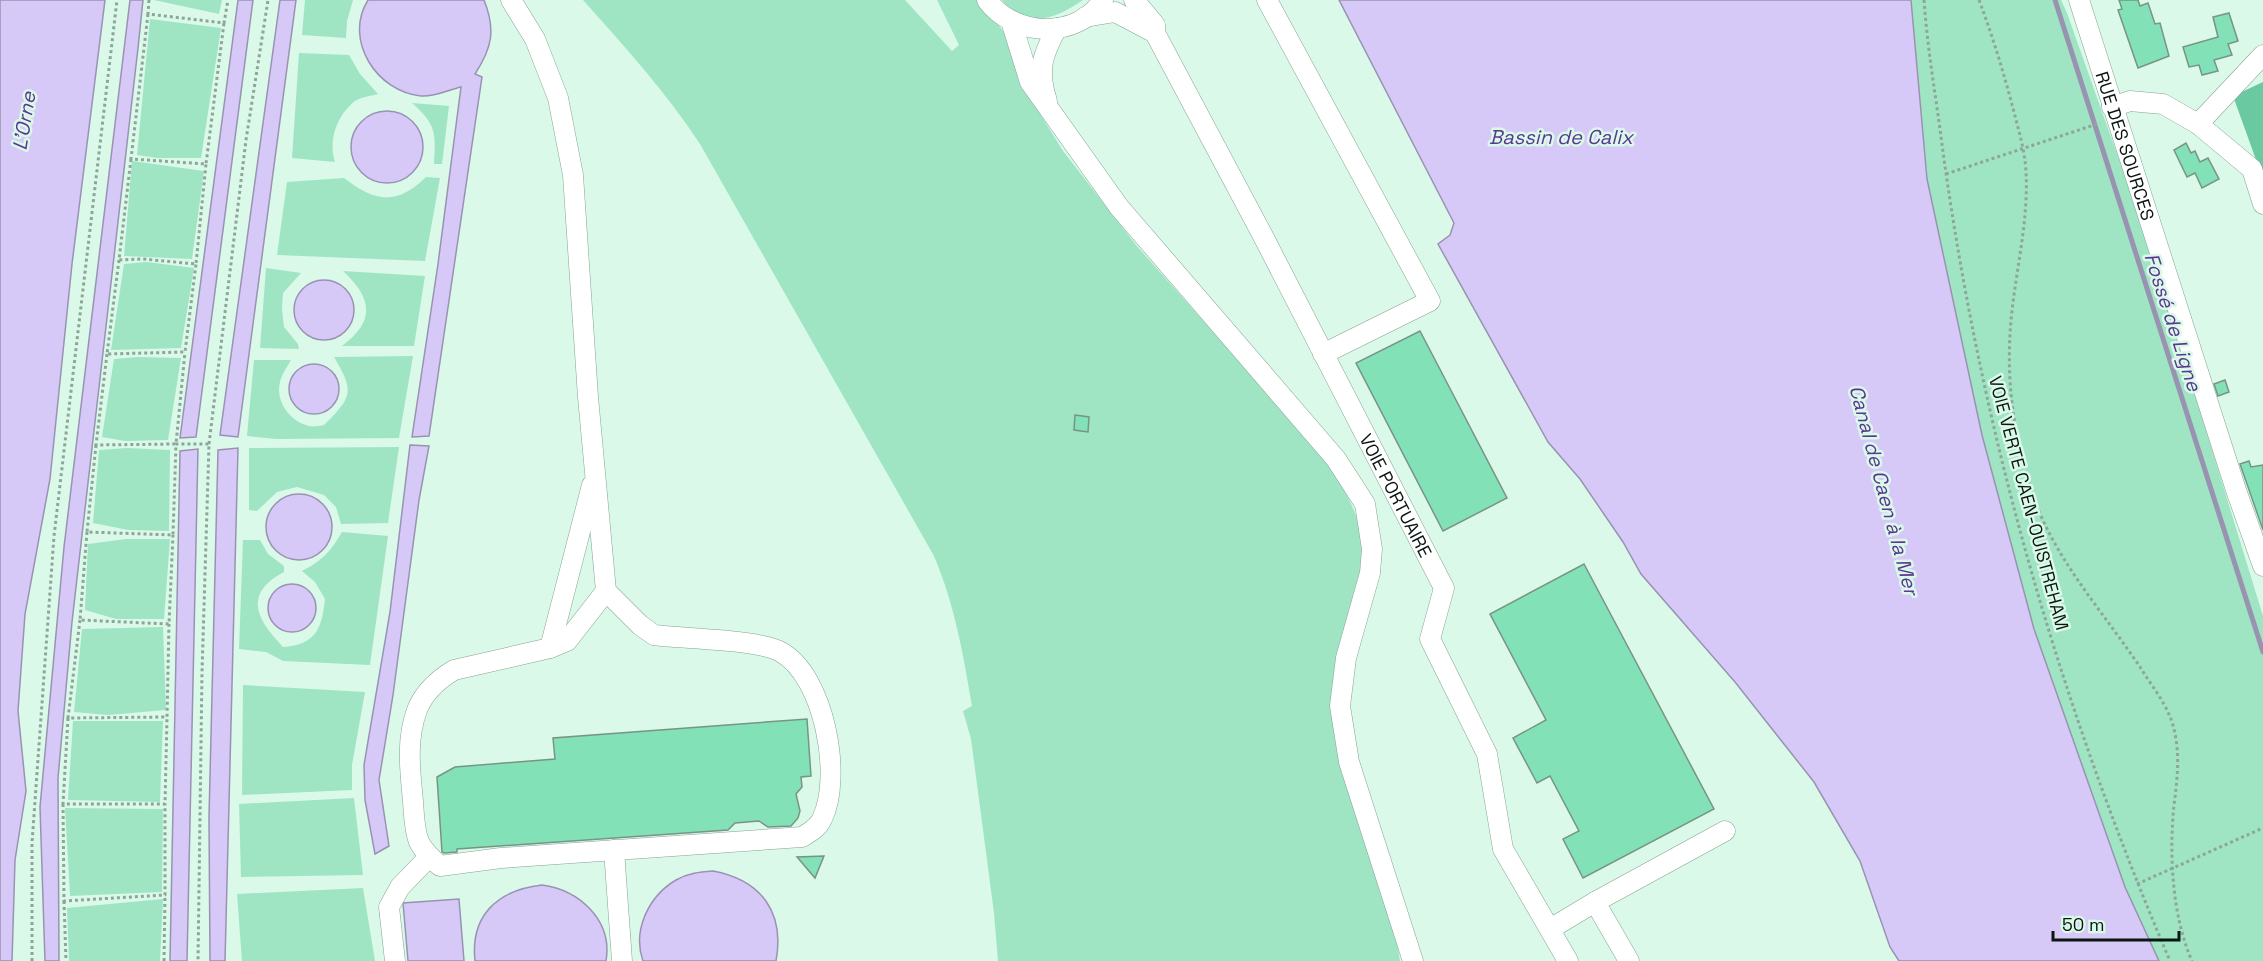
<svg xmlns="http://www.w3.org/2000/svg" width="2263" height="961" viewBox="0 0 2263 961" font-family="'Space Grotesk',sans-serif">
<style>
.green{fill:#9fe5c4}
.forest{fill:#6ac9a0}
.water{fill:#d6c9f7;stroke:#9993b2;stroke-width:1.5}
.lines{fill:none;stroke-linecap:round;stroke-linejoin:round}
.stream{stroke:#9993b2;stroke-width:5}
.building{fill:#82e1b7;stroke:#789486;stroke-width:1.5}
.minor-casing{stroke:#86a394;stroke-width:21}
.path{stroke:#8ea69a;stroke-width:3;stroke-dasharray:3 3;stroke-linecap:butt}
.minor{stroke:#fff;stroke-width:20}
.labels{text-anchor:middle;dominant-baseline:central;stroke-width:5;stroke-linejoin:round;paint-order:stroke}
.street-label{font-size:18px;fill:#0b1611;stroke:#daf9e9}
.water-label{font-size:20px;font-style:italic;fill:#5b3890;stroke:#daf9e9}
</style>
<rect width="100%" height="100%" fill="#daf9e9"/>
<g class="green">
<path d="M154,0H222L219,14Z"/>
<path d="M305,0H353L347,21L346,38L302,35Z"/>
<path d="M583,0H905L952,51L959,45L937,0H977L1005,33L1034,104L1063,151L1136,245L1327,461C1355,506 1373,539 1358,594C1352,615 1342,634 1337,655C1334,667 1333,679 1333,691L1396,937L1400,961H998L994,913L971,739L963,711L972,706C963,653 955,606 934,556L700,144C666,92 624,46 583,0Z"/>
<path d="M1002,0H1083C1056,19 1026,30 1002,0Z"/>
<path d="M1911,0H2061L2067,13L2148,241L2263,616V961H2159L2125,887L2034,629L1982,435L1927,179Z"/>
<path d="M150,19L221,28L201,158H157L137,155Z"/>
<path d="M299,53L349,55L360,74L378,94C371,96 361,97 355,101C337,115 328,140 335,162L292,158Z"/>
<path d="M412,103L449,106L442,164H434C436,133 436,124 412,103Z"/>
<path d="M132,161L204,171L192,259L124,256Z"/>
<path d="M426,177L440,178L425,261L277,255L287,182L344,178C375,202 396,206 426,177Z"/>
<path d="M147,262L194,268L181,348L111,350L124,264Z"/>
<path d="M266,268L301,273L283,293L282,309L284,327L298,344L299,349L260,348Z"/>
<path d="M343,271L425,276L414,346H342C376,321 372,298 343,271Z"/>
<path d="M413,356L399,438L276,439L247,436L254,360H291C287,367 282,374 280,382C275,401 290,422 309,426C313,427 320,426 324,425C352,397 355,392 334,357Z"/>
<path d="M138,357L181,358L168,440L125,441L102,437L114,359Z"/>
<path d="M399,447L388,523L341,524L336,507L324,495L297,487L277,492L257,511L249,510V448Z"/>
<path d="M127,448L170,450L169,531L128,530L93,523L99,450Z"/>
<path d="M342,532L388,536L370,665L283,661L266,652L239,649L243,540H260L268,554L284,566V572C242,594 257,620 283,647C316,645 322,628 325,599L315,582L302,571C322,561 331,551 342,532Z"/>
<path d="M126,539H170L164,619H116L85,610L88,544Z"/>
<path d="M163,627L166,710L108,715L74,712L82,629Z"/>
<path d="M243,685L365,692L352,765V790L242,795Z"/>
<path d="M73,721H163L160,802L68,800Z"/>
<path d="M354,798L363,875L241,877L239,804Z"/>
<path d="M65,808L163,809L162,892L70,896Z"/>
<path d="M363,888L375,961H242L237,894Z"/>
<path d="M163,899L160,961H69L67,908Z"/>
</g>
<path class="forest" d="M2263,82V179L2233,96Z"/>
<g class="water">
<path d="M0,0H105L72,264L50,479L25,614L18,711L26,791L15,860L12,961H0Z"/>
<path d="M130,0H143L138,48L72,622L58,778L59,961H45L40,807L64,547Z"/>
<path d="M238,0H253L196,437L180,438Z"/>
<path d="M280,0H296L238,437L220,435Z"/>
<path d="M368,0H484C496,30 492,48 475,74L482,77L429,436L412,437L438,264L461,87C448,90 435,97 421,96C377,92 343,40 368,0Z"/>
<path d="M1339,0H1911L1927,179L1982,435L2034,629L2125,887L2159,961H1899L1890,947L1860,861L1814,782L1735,682L1641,574L1623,542L1580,479L1548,442L1438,244L1450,235L1454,223Z"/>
<circle cx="387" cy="147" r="36"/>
<circle cx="324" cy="310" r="30"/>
<circle cx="314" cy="389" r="25"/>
<path d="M410,445L429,446L419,500L393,695L379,780L389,846L375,854L365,800L364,765L390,612Z"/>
<path d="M238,448L225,961H210L209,817L218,450Z"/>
<path d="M198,449L187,961H170L180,451Z"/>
<circle cx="299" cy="527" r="33"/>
<circle cx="292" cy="608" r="24"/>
<path d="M713,871C761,880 785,912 776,961H643C632,930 649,896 676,880C688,873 700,872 713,871Z"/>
<path d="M542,885C579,890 613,920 606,961H475C470,915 498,890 542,885Z"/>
<path d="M459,899L464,961H408L403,903Z"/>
</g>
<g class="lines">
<path class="stream" d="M2055,0L2263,652"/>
</g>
<g class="building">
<path d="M2119,0H2138L2140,6L2148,3L2155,24L2160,23L2169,56L2138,68L2118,10L2122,9Z"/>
<path d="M2229,13L2238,41L2228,44L2232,55L2214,60L2218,71L2202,75L2199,65L2189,67L2183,47L2218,37L2213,17Z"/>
<path d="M2186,143L2191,153L2195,151L2200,162L2208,158L2219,179L2202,188L2195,173L2187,177L2174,150Z"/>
<path d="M1420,331L1507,498L1443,531L1356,363Z"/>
<path d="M2225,380L2229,392L2218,396L2214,384Z"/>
<path d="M1075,415L1089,417L1088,432L1074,430Z"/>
<path d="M2249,461L2251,467L2263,465V530L2240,464Z"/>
<path d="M1584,564L1714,809L1583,878L1563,839L1579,831L1550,776L1537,783L1513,738L1546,720L1490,614Z"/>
<path d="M807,719L811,776L801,777L802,787L796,794L800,811L798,818L791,826L768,827L759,821L735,823L728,830L457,849V852L444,853L442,852L437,777L455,767L555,759L553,738Z"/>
<path d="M824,856L815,878L797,857Z"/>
</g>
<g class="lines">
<g class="minor-casing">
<g id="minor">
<path d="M511,0L535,39L558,98L573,175L588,397L606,591L640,625L654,635C683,639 758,639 781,652C824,676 843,776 822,819C818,828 810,832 802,837L501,858L440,866C432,859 424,852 419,842C414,829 414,815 413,801C410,770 406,740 417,710C424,692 439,679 454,670L550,648L567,641L606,591"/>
<path d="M987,0C1014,37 1077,40 1103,0"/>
<path id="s1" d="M1134,0L1155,25V33L1263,236L1444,588L1430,639L1487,754L1503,849L1568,961"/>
<path d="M1267,0L1430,301L1323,354"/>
<path id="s2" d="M2079,0L2236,490L2263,566"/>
<path d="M1085,17L1115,12L1155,33"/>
<path d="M1011,21L1030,82L1119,207L1336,459L1365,504L1372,549L1370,573L1346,658L1340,706L1349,762L1413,961"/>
<path d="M1047,101C1037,71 1042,55 1057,28"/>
<path d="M2112,107L2130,101L2163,104L2198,124L2252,169L2263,204"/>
<path d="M2198,124L2263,55"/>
<path d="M550,648L592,485"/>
<path d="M614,850L622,961"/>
<path d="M1550,929L1595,902"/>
<path d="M395,961L389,907L400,887L429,857"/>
<path d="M1629,961L1595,902L1725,831"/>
</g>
</g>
<g class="path">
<path d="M149,0L148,14L224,23L228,0"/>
<path d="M1924,0C1927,43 1934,86 1940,129C1977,417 2056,694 2170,961"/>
<path d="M1979,0C1993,37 2004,74 2014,112C2019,132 2025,151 2026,172C2029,226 2013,280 2010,334C2007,384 2014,433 2028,480C2048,552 2099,606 2140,667C2153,688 2171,709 2175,734C2180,758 2177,781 2174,805C2169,854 2172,916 2192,961"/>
<path d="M148,14L131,159L206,164L224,23"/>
<path d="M131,159L119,260L143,259L196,264L206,164"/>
<path d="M1946,174L2100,123"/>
<path d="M119,260L107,354L185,352L196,264"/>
<path d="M107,354L96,445L176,444L185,352"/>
<path d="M209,444L246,140L268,0"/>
<path d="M96,445L87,532L173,535L176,444H209L202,672L198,961"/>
<path d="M87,532L80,620L169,624L173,535"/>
<path d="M80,620L68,718L167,717L169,624"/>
<path d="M68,718L63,804H165L167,717"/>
<path d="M63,804L64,901L165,895V804"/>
<path d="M2137,884L2263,828"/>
<path d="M64,901L66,961"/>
<path d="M32,961V843L54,536L117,0"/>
<path d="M164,961L165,895"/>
</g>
<use href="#minor" class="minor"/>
</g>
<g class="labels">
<g class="street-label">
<text stroke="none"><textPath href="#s2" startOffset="153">RUE DES SOURCES</textPath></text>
<text stroke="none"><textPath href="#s1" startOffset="562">VOIE PORTUAIRE</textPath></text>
<text transform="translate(2029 503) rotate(75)">VOIE VERTE CAEN-OUISTREHAM</text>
</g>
<g class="water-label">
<text transform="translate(24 121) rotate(-81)">L'Orne</text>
<text x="1561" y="137">Bassin de Calix</text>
<text transform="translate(2173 322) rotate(72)">Fossé de Ligne</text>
<text transform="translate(1884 490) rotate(75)">Canal de Caen à la Mer</text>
</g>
</g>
<path d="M2053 931v9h126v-9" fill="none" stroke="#0b1611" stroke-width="3"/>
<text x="2062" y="931" font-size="18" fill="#0b1611" stroke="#daf9e9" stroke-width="4.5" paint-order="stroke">50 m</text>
</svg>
